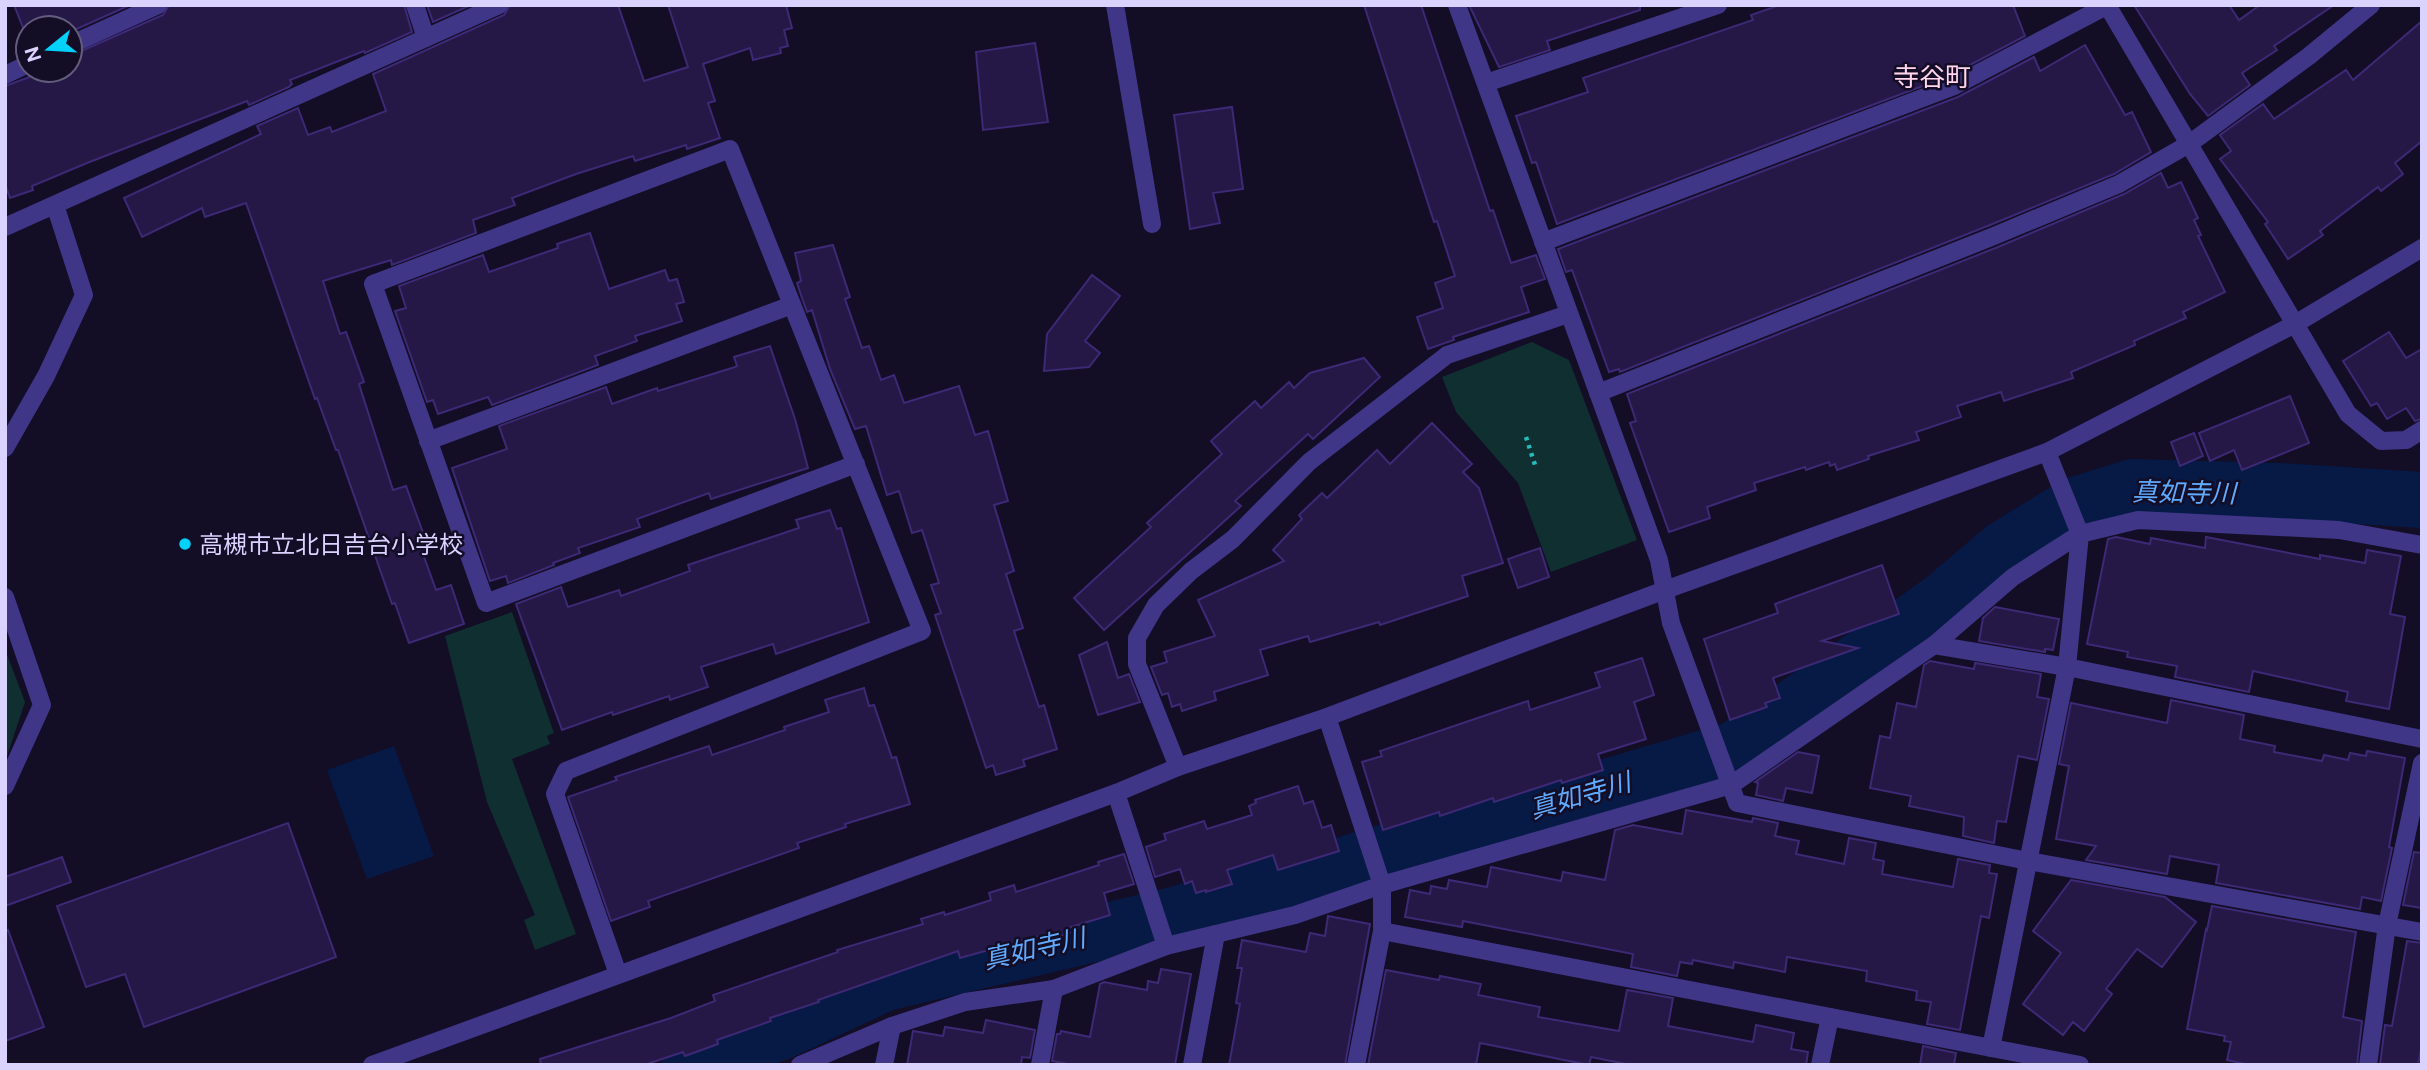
<svg xmlns="http://www.w3.org/2000/svg" width="2427" height="1070" viewBox="0 0 2427 1070" font-family="'Public Sans','Noto Sans JP',sans-serif">
<style>
.green{fill:#102f30}
.water{fill:#071945}
.lines{fill:none;stroke-linecap:round;stroke-linejoin:round}
.river{stroke:#071945;stroke-width:56}
.building{fill:#251847;stroke:#3d2975;stroke-width:2}
.path{stroke:#28bbbc;stroke-width:4.5;stroke-dasharray:3.5 5;stroke-linecap:butt}
.minor{stroke:#3f3687;stroke-width:18}
.poi-dot{fill:#00d2fd;stroke:#130d26;stroke-width:2.5}
.labels{text-anchor:middle;dominant-baseline:central;stroke-width:5;stroke-linejoin:round;paint-order:stroke}
.poi-label{font-size:24px;fill:#dad2ff;stroke:#130d26;text-anchor:start}
.neighbourhood-label{font-size:26px;fill:#ffd4ec;stroke:#130d26}
.water-label{font-size:26px;font-style:italic;fill:#60aaff;stroke:#130d26}
</style>
<rect width="100%" height="100%" fill="#130d26"/>
<g class="green">
<path d="M1532,342L1569,360L1637,540L1551,572L1518,483L1456,412L1442,377Z"/>
<path d="M512,612L554,733L547,736L550,744L512,759L576,934L535,950L524,920L535,915L487,802L445,636Z"/>
<path d="M5,649L25,702L5,762Z"/>
</g>
<path class="water" d="M394,746L434,856L367,879L327,770Z"/>
<g class="lines">
<path class="river" d="M690,1065L783,1031L885,983L1170,916L1735,749L1943,600L2003,549L2075,505L2133,487L2281,491L2422,500"/>
</g>
<g class="building">
<path d="M14,5H130L70,32V28H28V40Z"/>
<path d="M169,5H404L412,32L365,53L364,51L290,80L292,84L289,87L249,105L247,101L87,163L32,186L33,190L10,198L5,184V86L41,73L40,70H70V56L163,15Z"/>
<path d="M427,5H471L433,22Z"/>
<path d="M510,5H618L644,81L688,67L668,5H786L792,28L784,30L788,46L780,48L781,53L753,60L750,48L703,64L715,101L708,103L720,138L687,149L686,145L635,161L633,156L576,174L512,198L515,205L473,220L476,233L392,265L391,260L323,281L340,334L346,332L364,382L359,384L393,490L406,486L425,538L418,540L436,590L451,585L464,624L409,643L395,603L392,604L338,450H336L317,398L315,399L246,203L205,217L202,208L142,237L124,198L261,134L257,126L298,108L308,135L330,127L332,132L386,111L373,74L504,15Z"/>
<path d="M1364,5H1421L1490,211L1493,210L1511,263L1536,255L1545,279L1521,287L1529,312L1453,337L1454,340L1428,349L1417,317L1443,308L1435,283L1455,276L1437,221L1434,222Z"/>
<path d="M1469,5H1640V10L1547,41L1550,50L1499,67Z"/>
<path d="M1780,5H2013L2025,36L1949,76L1557,224L1536,162L1532,163L1516,116L1588,92L1583,78L1753,20L1751,15Z"/>
<path d="M2134,5H2229L2239,20L2260,5H2334L2274,46L2277,50L2242,73L2250,85L2208,116L2190,94Z"/>
<path d="M2422,21V141L2395,163L2403,174L2381,191L2378,187L2320,231L2323,235L2288,259L2265,224L2268,222L2220,159L2231,151L2220,135L2263,104L2274,119L2346,70L2353,80Z"/>
<path d="M1035,43L1048,122L983,130L976,52Z"/>
<path d="M2085,45L2125,115L2132,112L2151,152L2114,174L1990,225L1620,372L1619,369L1609,372L1572,270L1566,272L1558,249L1958,97L2034,57L2040,71Z"/>
<path d="M1232,107L1243,189L1213,193L1220,223L1190,229L1174,115Z"/>
<path d="M2161,173L2168,188L2181,182L2198,218L2194,220L2201,235L2198,236L2225,292L2183,312L2186,318L2134,341L2135,345L2071,372L2073,378L2004,401L2001,392L1957,406L1961,417L1916,432L1919,440L1868,456L1869,459L1837,470L1835,464L1830,466L1829,462L1806,470L1805,467L1754,483L1756,490L1707,507L1710,518L1669,532L1630,423L1636,421L1627,394L1998,247L2124,194Z"/>
<path d="M590,233L609,289L665,270L669,281L677,279L684,302L676,304L682,321L635,336L637,341L595,356L598,365L492,405L488,397L438,414L433,400L427,402L395,311L406,308L399,286L483,255L489,272L558,248L557,244Z"/>
<path d="M833,245L850,297L845,299L862,348L869,346L881,380L894,375L904,403L959,386L975,435L988,431L1008,501L994,505L1014,571L1006,574L1023,628L1014,631L1039,707L1044,705L1057,749L1023,760L1025,766L996,775L993,765L986,768L935,615L941,613L931,585L939,583L922,530L912,533L899,491L887,495L866,426L855,429L830,369L812,310L807,312L802,298L797,283L801,281L795,253Z"/>
<path d="M1092,275L1120,296L1085,341L1100,353L1089,367L1044,371L1047,334Z"/>
<path d="M2389,332L2406,358L2422,349V419L2415,421L2406,408L2387,419L2377,403L2371,406L2343,361Z"/>
<path d="M770,346L795,419L808,468L711,499L709,493L637,519L640,527L578,548L580,553L553,563L554,565L508,583L506,576L490,581L452,468L507,449L499,426L606,387L612,404L657,388L658,391L735,367L737,366L734,357Z"/>
<path d="M1364,358L1380,377L1313,439L1308,434L1235,501L1241,506L1104,630L1074,598L1151,527L1147,523L1222,454L1211,441L1255,401L1261,408L1289,382L1294,388L1310,373Z"/>
<path d="M2290,396L2309,443L2242,470L2234,450L2210,461L2199,433Z"/>
<path d="M1432,423L1472,464L1463,472L1479,488L1503,563L1462,576L1468,596L1380,625L1379,622L1310,642L1308,636L1260,650L1268,675L1214,692L1216,700L1182,711L1180,704L1172,707L1168,693L1162,695L1151,667L1167,662L1164,652L1215,636L1198,600L1284,561L1273,550L1302,519L1299,515L1322,493L1327,498L1377,450L1390,464Z"/>
<path d="M2194,433L2203,456L2180,466L2171,442Z"/>
<path d="M830,510L837,529L841,528L869,622L776,654L773,644L701,667L708,687L670,700L669,696L613,715L612,712L562,730L516,604L561,587L568,607L619,590L621,596L690,571L688,565L799,528L796,520Z"/>
<path d="M2116,537L2150,544L2151,538L2205,548L2206,537L2320,559V555L2365,563L2367,550L2401,556L2390,614L2405,617L2389,709L2346,701L2348,692L2253,671L2249,692L2175,677L2177,666L2127,657L2128,652L2087,644L2108,539Z"/>
<path d="M1540,548L1549,577L1518,588L1508,559Z"/>
<path d="M1882,565L1899,614L1822,641L1858,648L1773,678L1780,698L1765,703L1767,707L1730,720L1704,639L1778,613L1775,604Z"/>
<path d="M1995,607L2059,619L2053,650L2045,649V652L1979,641L1983,618Z"/>
<path d="M1107,642L1118,678L1129,674L1140,702L1098,715L1079,655Z"/>
<path d="M1642,658L1654,695L1634,702L1646,739L1598,754L1603,770L1562,783L1561,780L1494,802L1493,798L1440,816L1439,812L1383,830L1362,762L1382,756L1380,751L1528,701L1530,710L1600,687L1595,673Z"/>
<path d="M1930,661L1974,669L1975,663L2041,674L2037,697L2049,699L2037,760L2018,756L2006,822L1997,821L1994,843L1963,836L1964,817L1909,806L1911,796L1870,788L1880,736L1890,738L1897,703L1916,707L1924,665Z"/>
<path d="M864,688L869,706L874,705L892,758L896,757L910,804L845,824L846,827L797,843L799,848L648,901L650,907L611,921L568,797L617,780L615,777L709,746L712,755L785,730L784,727L829,712L825,700Z"/>
<path d="M2171,700L2244,715L2240,739L2275,746L2274,752L2322,761L2324,755L2348,760L2350,753L2366,756L2367,751L2405,758L2389,847L2392,848L2381,901L2362,897L2360,909L2216,883L2219,865L2170,856L2167,874L2086,860L2096,846L2056,839L2069,766L2059,764L2071,703L2167,723Z"/>
<path d="M1798,752L1819,756L1812,793L1786,788L1783,801L1756,795L1758,783L1755,782Z"/>
<path d="M1298,786L1304,804L1313,801L1322,828L1331,825L1339,851L1278,870L1273,855L1227,870L1232,884L1206,892V890L1196,893L1192,881L1185,884L1180,869L1155,877L1146,847L1166,840L1164,834L1204,821L1207,829L1252,815L1249,806L1256,803L1255,800Z"/>
<path d="M1686,810L1752,822L1753,818L1778,823L1775,836L1799,841L1796,854L1844,864L1849,838L1876,843L1873,859L1884,861L1882,874L1953,887L1958,859L1990,865L1989,873L1997,874L1989,918L1981,916L1960,1030L1927,1024L1931,1002L1916,1000L1917,991L1866,981L1867,971L1787,957L1785,972L1734,962L1733,968L1693,960L1692,964L1680,962L1677,976L1631,967L1633,954L1463,921L1462,927L1405,917L1410,890L1430,894L1431,886L1447,889L1449,880L1487,887L1491,867L1561,881L1563,872L1605,880L1615,830L1633,825L1682,834Z"/>
<path d="M288,823L336,957L144,1027L125,974L86,987L57,906Z"/>
<path d="M2414,852L2422,853V908L2403,905Z"/>
<path d="M1124,854L1134,884L1104,893L1110,915L1068,928L1070,933L1041,942L1039,936L960,958L958,951L818,1000L819,1002L770,1018L771,1021L717,1040L718,1044L685,1056L683,1052L644,1065H541L540,1059L671,1018L715,1001L713,995L838,952L837,950L923,924L921,919L944,912L945,915L991,900L989,893L1014,885L1016,892L1099,865L1098,862Z"/>
<path d="M62,857L71,882L5,906V877Z"/>
<path d="M2071,880L2165,897L2196,922L2162,967L2137,949L2106,989L2112,994L2084,1031L2073,1022L2063,1035L2023,1004L2061,953L2033,931Z"/>
<path d="M2212,906L2356,932L2343,1017L2362,1021L2357,1065H2250L2227,1060L2231,1042L2224,1041L2225,1036L2187,1029L2206,929L2207,930Z"/>
<path d="M1328,916L1370,924L1345,1065H1229L1240,1004L1236,1003L1242,968H1237L1242,940L1306,952L1310,933L1325,936Z"/>
<path d="M8,930L44,1027L5,1041V931Z"/>
<path d="M2407,941L2422,943V1044L2418,1065H2380L2385,1025L2392,1026Z"/>
<path d="M1161,969L1191,974L1175,1065H1073L1052,1061L1057,1034H1060L1061,1031L1090,1037L1100,984L1104,982L1147,990L1148,981L1158,983Z"/>
<path d="M1386,970L1439,980L1440,976L1481,984L1478,995L1540,1007L1538,1017L1619,1031L1627,990L1673,998L1668,1026L1753,1042L1756,1025L1794,1033L1791,1049L1808,1052L1806,1065H1631L1591,1057L1589,1065L1480,1043L1476,1065H1368Z"/>
<path d="M986,1020L1035,1030L1030,1058L1022,1057L1021,1065H907L913,1031L943,1036L945,1027L983,1033Z"/>
<path d="M1923,1046L1956,1053L1954,1065H1920Z"/>
</g>
<g class="lines">
<path class="path" d="M1526,437L1535,465"/>
<g class="minor">
<path d="M415,5L426,38"/>
<path d="M1115,5L1152,224"/>
<path d="M1457,5L1659,560L1671,623L1737,803L2028,861L2422,932"/>
<path d="M2107,5L2348,414L2381,441L2406,440L2422,430"/>
<path d="M70,45L158,5"/>
<path d="M5,75L28,64"/>
<path d="M1486,83L1718,5"/>
<path d="M5,227L499,5"/>
<path d="M1543,242L1954,86L2108,5"/>
<path d="M1598,393L1994,236L2119,184L2189,144L2309,56L2371,5"/>
<path d="M428,441L792,305"/>
<path d="M5,448L46,376L84,295L55,205"/>
<path d="M5,597L42,705L5,786"/>
<path d="M1934,645L2067,667L2422,739"/>
<path d="M1327,717L1382,885V931L1356,1065"/>
<path d="M1178,767L1137,664V638L1156,605L1191,571L1233,539L1309,462L1447,355L1568,314"/>
<path d="M1116,793L1166,946"/>
<path d="M1382,931L2080,1065"/>
<path d="M618,974L555,794L566,771L922,631L730,149L373,284L486,603L856,464"/>
<path d="M1991,1048L2067,667L2080,534L2047,452"/>
<path d="M372,1065L1116,793L1178,767L1327,717L1665,590L2047,452L2295,324L2422,248"/>
<path d="M800,1065L892,1026L965,1002L1054,989L1166,946L1295,915L1382,885L1731,785L1934,645L2013,577L2080,534L2138,520L2339,530L2422,545"/>
<path d="M884,1065L892,1026"/>
<path d="M1040,1065L1054,989"/>
<path d="M1192,1065L1216,934"/>
<path d="M1820,1065L1830,1017"/>
<path d="M2368,1065L2387,925L2422,763"/>
</g>
</g>
<circle class="poi-dot" cx="185" cy="544" r="7"/>
<g class="labels">
<g class="poi-label">
<text x="199" y="544">高槻市立北日吉台小学校</text>
</g>
<g class="neighbourhood-label">
<text x="1932" y="76">寺谷町</text>
</g>
<g class="water-label">
<text transform="translate(2184 492) rotate(1)">真如寺川</text>
<text transform="translate(1580 795) rotate(-16)">真如寺川</text>
<text transform="translate(1034 948) rotate(-13)">真如寺川</text>
</g>
</g>
<rect width="2427" height="1070" fill="none" stroke="#dad2ff" stroke-width="14"/>
<g transform="translate(49 49) rotate(252)"><circle r="33" fill="#130d26" stroke="#635c7d" stroke-width="2"/>
<path d="M0-5L12 26L0 18L-12 26Z" fill="#00d2fd"/>
<text y="-10" font-size="19" font-weight="bold" text-anchor="middle" fill="#dad2ff">N</text>
</g>
</svg>
